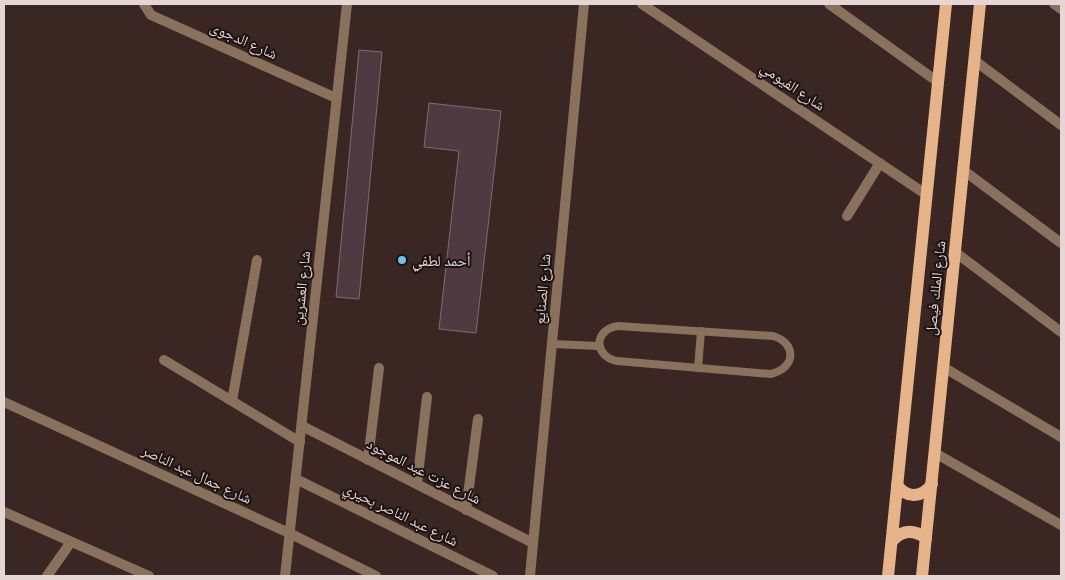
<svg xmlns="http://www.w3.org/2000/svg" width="1065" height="580" viewBox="0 0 1065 580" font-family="Ubuntu,'Noto Naskh Arabic',sans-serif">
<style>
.building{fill:#4e3a40;stroke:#816b72}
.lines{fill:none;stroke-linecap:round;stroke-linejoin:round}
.service{stroke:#89715c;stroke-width:8}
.minor{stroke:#89715c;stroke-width:10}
.primary{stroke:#e7b489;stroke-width:12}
.poi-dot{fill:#69c4f0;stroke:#1b1211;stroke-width:2}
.labels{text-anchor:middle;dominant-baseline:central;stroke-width:4;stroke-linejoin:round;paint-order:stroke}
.street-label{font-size:15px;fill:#e3d6d4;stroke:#1b1211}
.poi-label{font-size:15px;fill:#e3d6d4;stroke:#1b1211;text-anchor:start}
</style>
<rect width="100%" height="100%" fill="#3a2724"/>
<g class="building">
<path d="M359,50L382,52L359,299L336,297Z"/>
<path d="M429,103L501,111L476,333L439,329L459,151L424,147Z"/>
</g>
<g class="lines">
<g class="service">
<path d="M618,326L773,336C797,343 796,368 771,374L617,361C593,356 594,329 618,326Z"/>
<path d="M552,344L599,346"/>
<path d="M698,368L701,331"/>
</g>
<g class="minor">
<path d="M144,4L151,15L336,98"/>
<path d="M642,4L927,195"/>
<path d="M829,4L938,82"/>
<path d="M1054,4L1061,9"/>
<path d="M974,60L1061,125"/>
<path d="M963,170L1061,243"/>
<path d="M847,216L880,163"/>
<path d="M955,252L1061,332"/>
<path d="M164,360L300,442"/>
<path d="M943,367L1061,437"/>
<path d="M232,401L257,260"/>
<path d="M4,402L289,533L376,576"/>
<path d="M302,426L533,543"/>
<path d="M935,453L1061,525"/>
<path d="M368,460L379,368"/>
<path d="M296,479L493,576"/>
<path d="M417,484L427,397"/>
<path d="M466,510L478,419"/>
<path d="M4,512L149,576"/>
<path d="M47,576L71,542"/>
<path d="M285,576L347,4"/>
<path d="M530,576L584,4"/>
</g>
<g class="primary">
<path d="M897,485C907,499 922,498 932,484"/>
<path d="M892,541C902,530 913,529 926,538"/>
<path d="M888,576L946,4"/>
<path d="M922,576L980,4"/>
</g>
</g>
<circle class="poi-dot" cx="402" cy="260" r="5"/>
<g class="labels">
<g class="street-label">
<text transform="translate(244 40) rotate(24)">شارع الدجوى</text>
<text transform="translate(793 86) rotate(34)">شارع الفيومي</text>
<text transform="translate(301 288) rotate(-84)">شارع العشرين</text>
<text transform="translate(935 288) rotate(-84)">شارع الملك فيصل</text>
<text transform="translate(542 289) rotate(-85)">شارع الصنايع</text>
<text transform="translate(424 471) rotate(27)">شارع عزت عبد الموجود</text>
<text transform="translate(197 474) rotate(25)">شارع جمال عبد الناصر</text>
<text transform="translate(401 514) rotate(26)">شارع عبد الناصر بحيري</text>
</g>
<g class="poi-label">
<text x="412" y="260">أحمد لطفي</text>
</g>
</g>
<rect width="1065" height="580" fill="none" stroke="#e3d6d4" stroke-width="10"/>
</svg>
